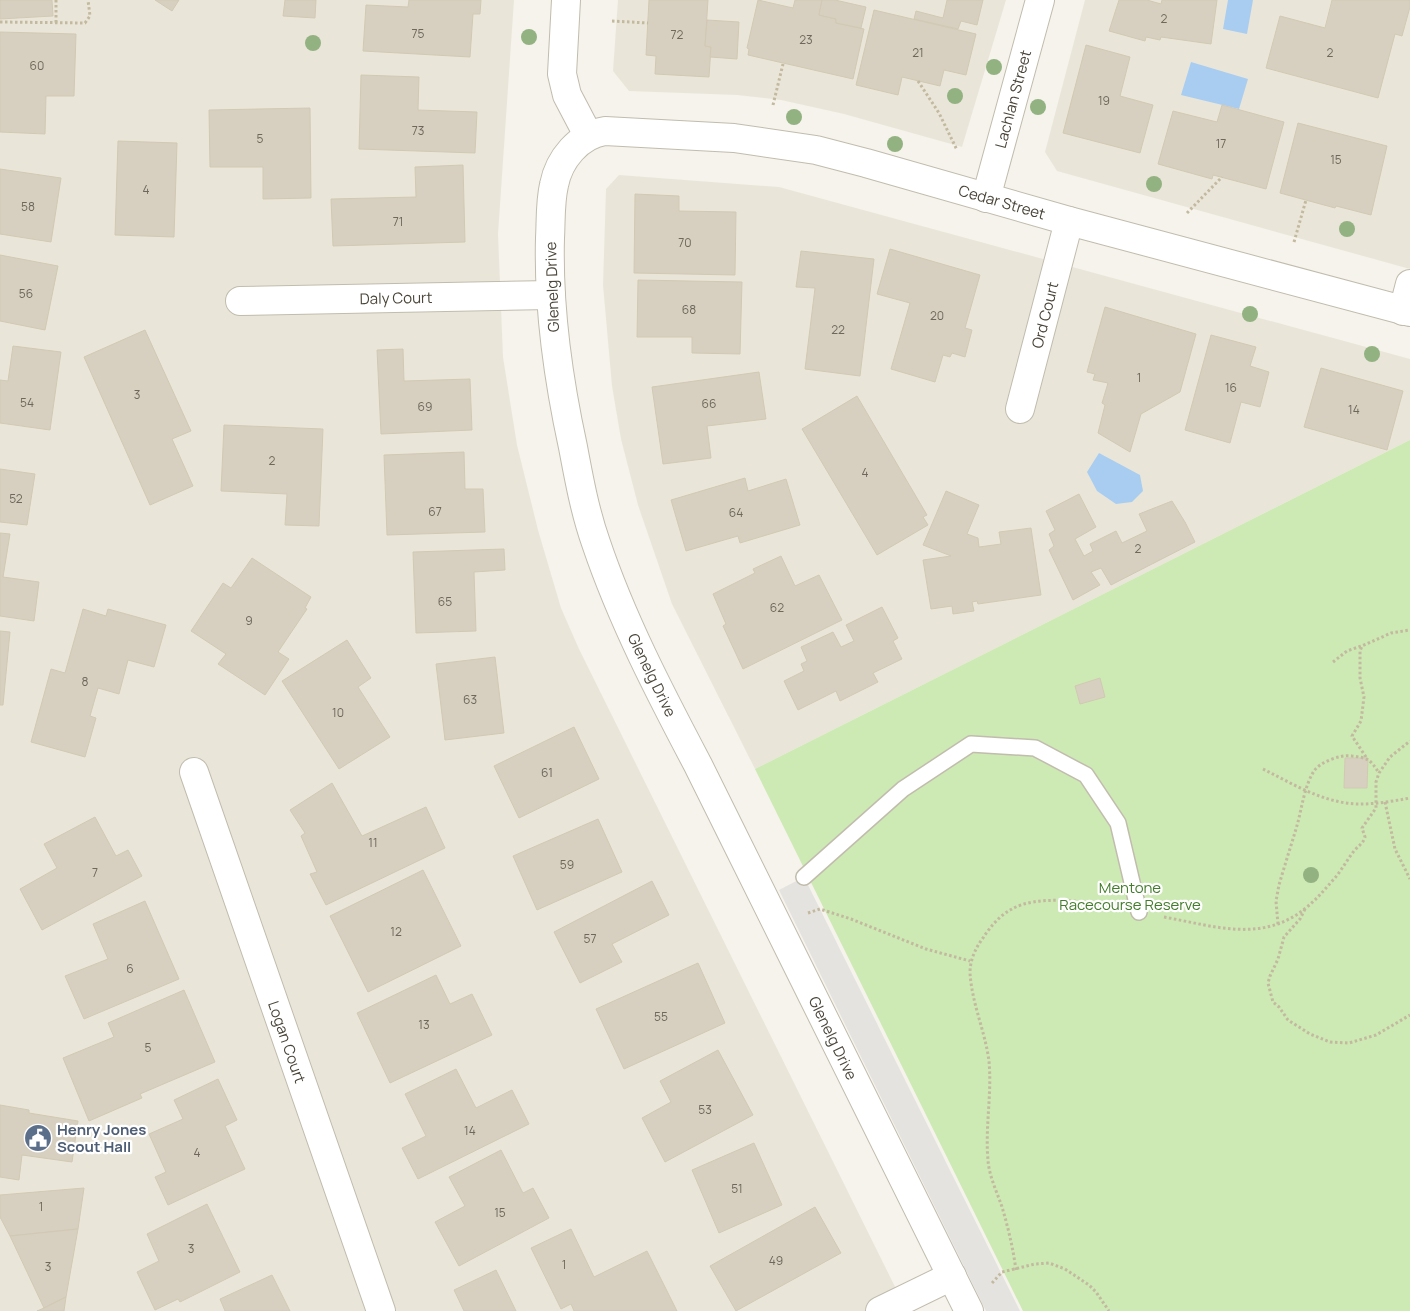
<svg xmlns="http://www.w3.org/2000/svg" width="1410" height="1311" viewBox="0 0 1410 1311" font-family="Manrope,sans-serif">
<style>
.residential{fill:#e9e6d9}
.green{fill:#cde9b4}
.parking{fill:#e4e3df}
.water{fill:#a9cdf1}
.building{fill:#d7d0c0;stroke:#d2c9b3}
.lines{fill:none;stroke-linecap:round;stroke-linejoin:round}
.service-casing{stroke:#c1bcad;stroke-width:18}
.minor-casing{stroke:#c1bcad;stroke-width:30}
.path{stroke:#c3b99f;stroke-width:3;stroke-dasharray:2.5 2.5;stroke-linecap:butt}
.service{stroke:#fff;stroke-width:15}
.minor{stroke:#fff;stroke-width:28}
.tree{fill:#93b281}
.labels{text-anchor:middle;dominant-baseline:central;stroke-width:4.5;stroke-linejoin:round;paint-order:stroke}
.number-label{font-size:12px;fill:#6d685b}
.street-label{font-size:15px;fill:#4a4539;stroke:#fff}
.park-label{font-size:15px;fill:#437d2b;stroke:#fff}
.service-label{font-size:15px;font-weight:bold;fill:#4e5e75;stroke:#fff;text-anchor:start}
</style>
<rect width="100%" height="100%" fill="#f5f3eb"/>
<g class="residential">
<path d="M0,0H514L498,234L503,357L517,445L538,530L561,608L579,649L907,1311H0Z"/>
<path d="M618,0H1006L962,147L844,114L781,100L737,95L629,91L613,71Z"/>
<path d="M1085,0H1410V269L1057,171L1045,152Z"/>
<path d="M619,175L779,187L1410,359V440L755,769L672,604L638,505L621,439L612,386L603,285L606,189Z"/>
</g>
<path class="green" d="M1410,440V1311H1023L755,769Z"/>
<path class="parking" d="M804,877L1020,1311H986L779,890Z"/>
<g class="water">
<path d="M1228,0H1253L1247,34L1223,29Z"/>
<path d="M1191,62L1248,79L1239,109L1181,95Z"/>
<path d="M1099,453L1140,475L1143,491L1132,502L1116,504L1097,491L1087,472Z"/>
</g>
<g class="building">
<path d="M0,0H52L53,16L0,19Z"/>
<path d="M155,0H179L172,11Z"/>
<path d="M285,0H316L315,18L283,16Z"/>
<path d="M409,0H481L480,14H473L470,57L363,51L366,5L408,7Z"/>
<path d="M649,0H708L705,46L711,47L709,77L655,74L656,56L646,55Z"/>
<path d="M758,0L793,8L795,0H822L819,15L836,19V23L864,29L853,79L748,55L749,49L747,48Z"/>
<path d="M822,0H835L866,7L861,28L836,23V19L819,15Z"/>
<path d="M947,0H983L977,25L961,21L958,29L914,19L916,11L943,18Z"/>
<path d="M1119,0H1147L1161,4L1162,0H1217L1211,44L1161,37L1160,40L1146,37L1145,41L1109,31Z"/>
<path d="M1332,0H1410V7L1402,36L1395,34L1378,98L1266,68L1280,16L1325,28Z"/>
<path d="M874,10L976,34L966,75L944,70L940,86L902,77L898,95L856,85Z"/>
<path d="M707,20L739,22L737,59L710,57L711,47L705,46Z"/>
<path d="M0,32L76,34L74,96H46L45,134L0,132Z"/>
<path d="M1086,45L1130,57L1120,96L1153,105L1140,153L1063,133Z"/>
<path d="M361,75L419,77L418,110L477,112L475,153L359,149Z"/>
<path d="M1222,105L1284,122L1266,189L1213,175L1212,179L1158,164L1173,111L1217,122Z"/>
<path d="M310,108L311,198L263,199V167H210L209,110Z"/>
<path d="M1298,123L1387,146L1371,215L1336,206L1335,208L1280,193Z"/>
<path d="M118,141L177,143L174,237L115,235Z"/>
<path d="M463,165L465,242L333,246L331,199L416,197L415,167Z"/>
<path d="M0,169L61,178L51,242L0,234Z"/>
<path d="M635,194L679,196V211L736,212L735,275L634,273Z"/>
<path d="M890,249L980,275L965,328L972,330L965,357L952,353L950,357L943,355L935,382L891,369L910,303L877,294Z"/>
<path d="M801,251L874,259L860,376L805,369L815,288L796,287Z"/>
<path d="M0,255L58,266L45,330L0,321Z"/>
<path d="M638,280L742,282L740,354L692,353V337H637Z"/>
<path d="M1105,307L1196,334L1180,392L1141,414L1130,452L1098,433L1105,405L1102,403L1108,383L1093,380L1095,374L1087,372Z"/>
<path d="M145,330L191,431L172,439L193,486L150,505L84,357Z"/>
<path d="M1211,335L1256,347L1250,366L1269,372L1260,407L1241,402L1230,443L1185,430Z"/>
<path d="M13,346L61,352L50,430L0,423V380L8,381Z"/>
<path d="M403,349L404,381L470,379L472,430L381,434L377,350Z"/>
<path d="M1321,368L1403,391L1387,450L1304,427Z"/>
<path d="M759,372L766,419L707,426L711,458L663,464L652,387Z"/>
<path d="M857,396L927,515L923,517L928,525L877,555L802,429Z"/>
<path d="M224,425L323,429L319,526L285,525L287,494L221,491Z"/>
<path d="M464,452L465,489H483L485,532L387,535L384,455Z"/>
<path d="M0,469L35,474L27,525L0,522Z"/>
<path d="M745,478L748,491L786,479L800,525L740,543L738,536L686,551L671,500Z"/>
<path d="M946,491L979,505L967,534L978,538L979,547L1001,544L999,532L1031,528L1041,595L978,604L977,601L972,602L974,611L953,614L952,606L931,609L923,560L951,556L923,545Z"/>
<path d="M1079,494L1096,527L1075,539L1084,556L1093,551L1090,544L1116,531L1122,543L1147,531L1139,514L1172,501L1185,522L1195,542L1111,585L1101,568L1091,572L1100,585L1073,600L1049,550L1054,546L1049,534L1055,530L1046,511Z"/>
<path d="M0,533L10,534L3,577L39,582L34,621L0,616Z"/>
<path d="M504,549L505,570L474,572L476,631L416,633L413,552Z"/>
<path d="M781,556L795,586L819,575L842,620L743,669L723,626L726,624L713,594L755,573L753,569Z"/>
<path d="M252,558L311,597L305,608L307,609L278,652L289,659L265,695L218,664L226,654L191,631L223,583L231,588Z"/>
<path d="M882,607L898,638L893,641L902,659L873,673L878,682L840,701L836,691L798,710L784,681L804,671L801,664L807,661L801,647L833,632L841,647L854,641L846,625Z"/>
<path d="M83,609L106,616L108,609L166,625L154,667L128,660L119,694L98,688L90,716L96,718L85,757L31,742L51,669L65,673Z"/>
<path d="M0,631L10,632L3,705H0Z"/>
<path d="M347,640L371,678L358,687L390,737L339,769L282,681Z"/>
<path d="M495,657L504,733L445,740L436,664Z"/>
<path d="M1100,678L1105,697L1080,704L1075,686Z"/>
<path d="M574,727L599,779L519,818L494,766Z"/>
<path d="M1345,758H1368L1367,788H1344Z"/>
<path d="M332,783L362,836L426,807L445,848L326,905L310,874L317,872L301,836L305,833L290,810Z"/>
<path d="M95,817L116,856L128,850L142,876L42,930L20,889L57,868L44,844Z"/>
<path d="M598,819L622,872L537,910L513,856Z"/>
<path d="M423,870L461,946L368,992L330,916Z"/>
<path d="M652,881L669,915L612,944L622,962L580,983L554,932Z"/>
<path d="M145,901L179,979L84,1019L65,976L108,959L93,924Z"/>
<path d="M698,963L725,1023L624,1069L596,1009Z"/>
<path d="M436,975L450,1004L472,994L492,1035L390,1083L357,1013Z"/>
<path d="M184,990L215,1062L140,1094L142,1098L89,1121L63,1058L114,1037L108,1023Z"/>
<path d="M718,1050L753,1115L665,1162L642,1118L671,1102L660,1081Z"/>
<path d="M456,1069L476,1108L512,1090L529,1124L418,1179L402,1148L426,1136L405,1094Z"/>
<path d="M218,1079L237,1120L225,1126L245,1169L168,1205L155,1177L166,1172L149,1134L183,1119L174,1100Z"/>
<path d="M0,1105L29,1110V1113L78,1121L72,1162L22,1155L19,1180L0,1177Z"/>
<path d="M754,1143L782,1205L719,1233L692,1170Z"/>
<path d="M501,1150L523,1193L533,1188L549,1218L459,1266L435,1222L465,1206L449,1177Z"/>
<path d="M84,1188L78,1229L10,1236L0,1217V1195Z"/>
<path d="M207,1204L240,1272L180,1302L178,1299L155,1310L137,1272L159,1261L147,1234Z"/>
<path d="M815,1207L841,1253L736,1311L710,1266Z"/>
<path d="M78,1229L66,1297L44,1308L10,1236Z"/>
<path d="M571,1229L594,1277L647,1251L677,1311H574L571,1304L561,1309L531,1248Z"/>
<path d="M496,1270L516,1311H464L454,1290Z"/>
<path d="M272,1275L290,1311H225L220,1299Z"/>
<path d="M66,1297L64,1311H37L44,1308Z"/>
</g>
<g class="lines">
<g class="service-casing">
<path id="service" d="M804,877L903,789L971,744L1035,748L1086,775L1118,823L1139,912"/>
</g>
<g class="minor-casing">
<g id="minor">
<path d="M566,0L562,74L567,95L588,135"/>
<path d="M986,198L1040,0"/>
<path d="M240,301L551,295"/>
<path d="M1403,311L1410,284"/>
<path d="M1020,409L1069,221"/>
<path d="M194,772L381,1311"/>
<path d="M880,1311L952,1276"/>
<path d="M969,1311L698,765C660,693 622,620 596,543C585,512 579,479 573,447C558,378 548,309 550,238C551,220 550,202 554,185C559,159 579,135 605,131L734,138L816,150L866,163L1069,221L1410,312"/>
</g>
</g>
<g class="path">
<path d="M56,0V23"/>
<path d="M612,21L648,23"/>
<path d="M0,22L85,23L90,16L88,0"/>
<path d="M918,81L939,113L957,150"/>
<path d="M773,105L783,64"/>
<path d="M1187,213L1222,177"/>
<path d="M1294,242L1306,200"/>
<path d="M1333,662L1347,651L1361,646"/>
<path d="M1366,757L1352,736L1361,721L1364,697L1360,678V651L1362,646L1391,633L1410,630"/>
<path d="M1263,769C1293,784 1325,804 1360,804C1377,804 1394,801 1410,798"/>
<path d="M1385,802L1395,849L1410,879"/>
<path d="M1305,909L1300,919L1284,937L1278,959L1270,976L1268,983L1273,1002L1279,1007L1288,1020L1310,1034L1330,1042L1349,1043L1376,1035L1410,1015"/>
<path d="M808,913L820,909L851,919L926,949L970,961"/>
<path d="M1164,917C1214,926 1263,944 1307,907C1317,899 1325,889 1334,879C1341,871 1347,860 1354,851C1358,846 1363,844 1365,837L1362,828L1376,808V782L1379,773L1390,757L1410,741"/>
<path d="M1278,924L1276,901L1279,885C1285,864 1292,843 1298,822C1302,806 1305,785 1314,771C1320,762 1341,754 1352,756C1368,758 1370,759 1379,773"/>
<path d="M1016,1270C1013,1248 1008,1227 1002,1207C997,1192 989,1176 988,1160C985,1127 992,1094 989,1061C985,1031 972,1004 970,973C970,960 975,949 983,938C990,927 1000,915 1012,909C1036,895 1082,901 1109,906"/>
<path d="M992,1283L1002,1272L1035,1264L1049,1263L1065,1269L1089,1285L1096,1292L1109,1311"/>
</g>
<use href="#service" class="service"/>
<use href="#minor" class="minor"/>
</g>
<g class="tree">
<circle cx="529" cy="37" r="8"/>
<circle cx="313" cy="43" r="8"/>
<circle cx="994" cy="67" r="8"/>
<circle cx="955" cy="96" r="8"/>
<circle cx="1038" cy="107" r="8"/>
<circle cx="794" cy="117" r="8"/>
<circle cx="895" cy="144" r="8"/>
<circle cx="1154" cy="184" r="8"/>
<circle cx="1347" cy="229" r="8"/>
<circle cx="1250" cy="314" r="8"/>
<circle cx="1372" cy="354" r="8"/>
<circle cx="1311" cy="875" r="8"/>
</g>
<defs>
<g id="civic-disc" transform="scale(1.4375)"><circle r="9.5" fill="#5c6f8a" stroke="#fff"/><path d="M-.6-6.5H3V-4.5H.6V-3L4-1V1h2V6H-6V1h2V-1L-.6-3ZM-1.2 2.5V6h2.4V2.5Z" fill="#fff"/></g>
</defs>
<g fill-rule="evenodd">
<use href="#civic-disc" x="38" y="1138"/>
</g>
<g class="labels">
<g class="number-label">
<text x="1164" y="18">2</text>
<text x="418" y="33">75</text>
<text x="677" y="34">72</text>
<text x="806" y="39">23</text>
<text x="918" y="52">21</text>
<text x="1330" y="52">2</text>
<text x="37" y="65">60</text>
<text x="1104" y="100">19</text>
<text x="418" y="130">73</text>
<text x="260" y="138">5</text>
<text x="1221" y="143">17</text>
<text x="1336" y="159">15</text>
<text x="146" y="189">4</text>
<text x="28" y="206">58</text>
<text x="398" y="221">71</text>
<text x="685" y="242">70</text>
<text x="26" y="293">56</text>
<text x="689" y="309">68</text>
<text x="937" y="315">20</text>
<text x="838" y="329">22</text>
<text x="1139" y="377">1</text>
<text x="1231" y="387">16</text>
<text x="137" y="394">3</text>
<text x="27" y="402">54</text>
<text x="709" y="403">66</text>
<text x="425" y="406">69</text>
<text x="1354" y="409">14</text>
<text x="272" y="460">2</text>
<text x="865" y="472">4</text>
<text x="16" y="498">52</text>
<text x="435" y="511">67</text>
<text x="736" y="512">64</text>
<text x="1138" y="548">2</text>
<text x="445" y="601">65</text>
<text x="777" y="607">62</text>
<text x="249" y="620">9</text>
<text x="85" y="681">8</text>
<text x="470" y="699">63</text>
<text x="338" y="712">10</text>
<text x="547" y="772">61</text>
<text x="373" y="842">11</text>
<text x="567" y="864">59</text>
<text x="95" y="872">7</text>
<text x="396" y="931">12</text>
<text x="590" y="938">57</text>
<text x="130" y="968">6</text>
<text x="661" y="1016">55</text>
<text x="424" y="1024">13</text>
<text x="148" y="1047">5</text>
<text x="705" y="1109">53</text>
<text x="470" y="1130">14</text>
<text x="197" y="1152">4</text>
<text x="737" y="1188">51</text>
<text x="41" y="1206">1</text>
<text x="500" y="1212">15</text>
<text x="191" y="1248">3</text>
<text x="776" y="1260">49</text>
<text x="564" y="1264">1</text>
<text x="48" y="1266">3</text>
</g>
<g class="street-label">
<text transform="translate(1013 99) rotate(-75)">Lachlan Street</text>
<text transform="translate(1002 202) rotate(16)">Cedar Street</text>
<text transform="translate(552 287) rotate(-92)">Glenelg Drive</text>
<text transform="translate(396 298) rotate(-1)">Daly Court</text>
<text transform="translate(1045 315) rotate(-76)">Ord Court</text>
<text transform="translate(652 675) rotate(64)">Glenelg Drive</text>
<text transform="translate(833 1038) rotate(64)">Glenelg Drive</text>
<text transform="translate(287 1042) rotate(71)">Logan Court</text>
</g>
<g class="park-label">
<text x="1130" y="887">Mentone<tspan x="1130" dy="17">Racecourse Reserve</tspan></text>
</g>
<g class="service-label">
<text x="57" y="1129">Henry Jones<tspan x="57" dy="17">Scout Hall</tspan></text>
</g>
</g>
</svg>
